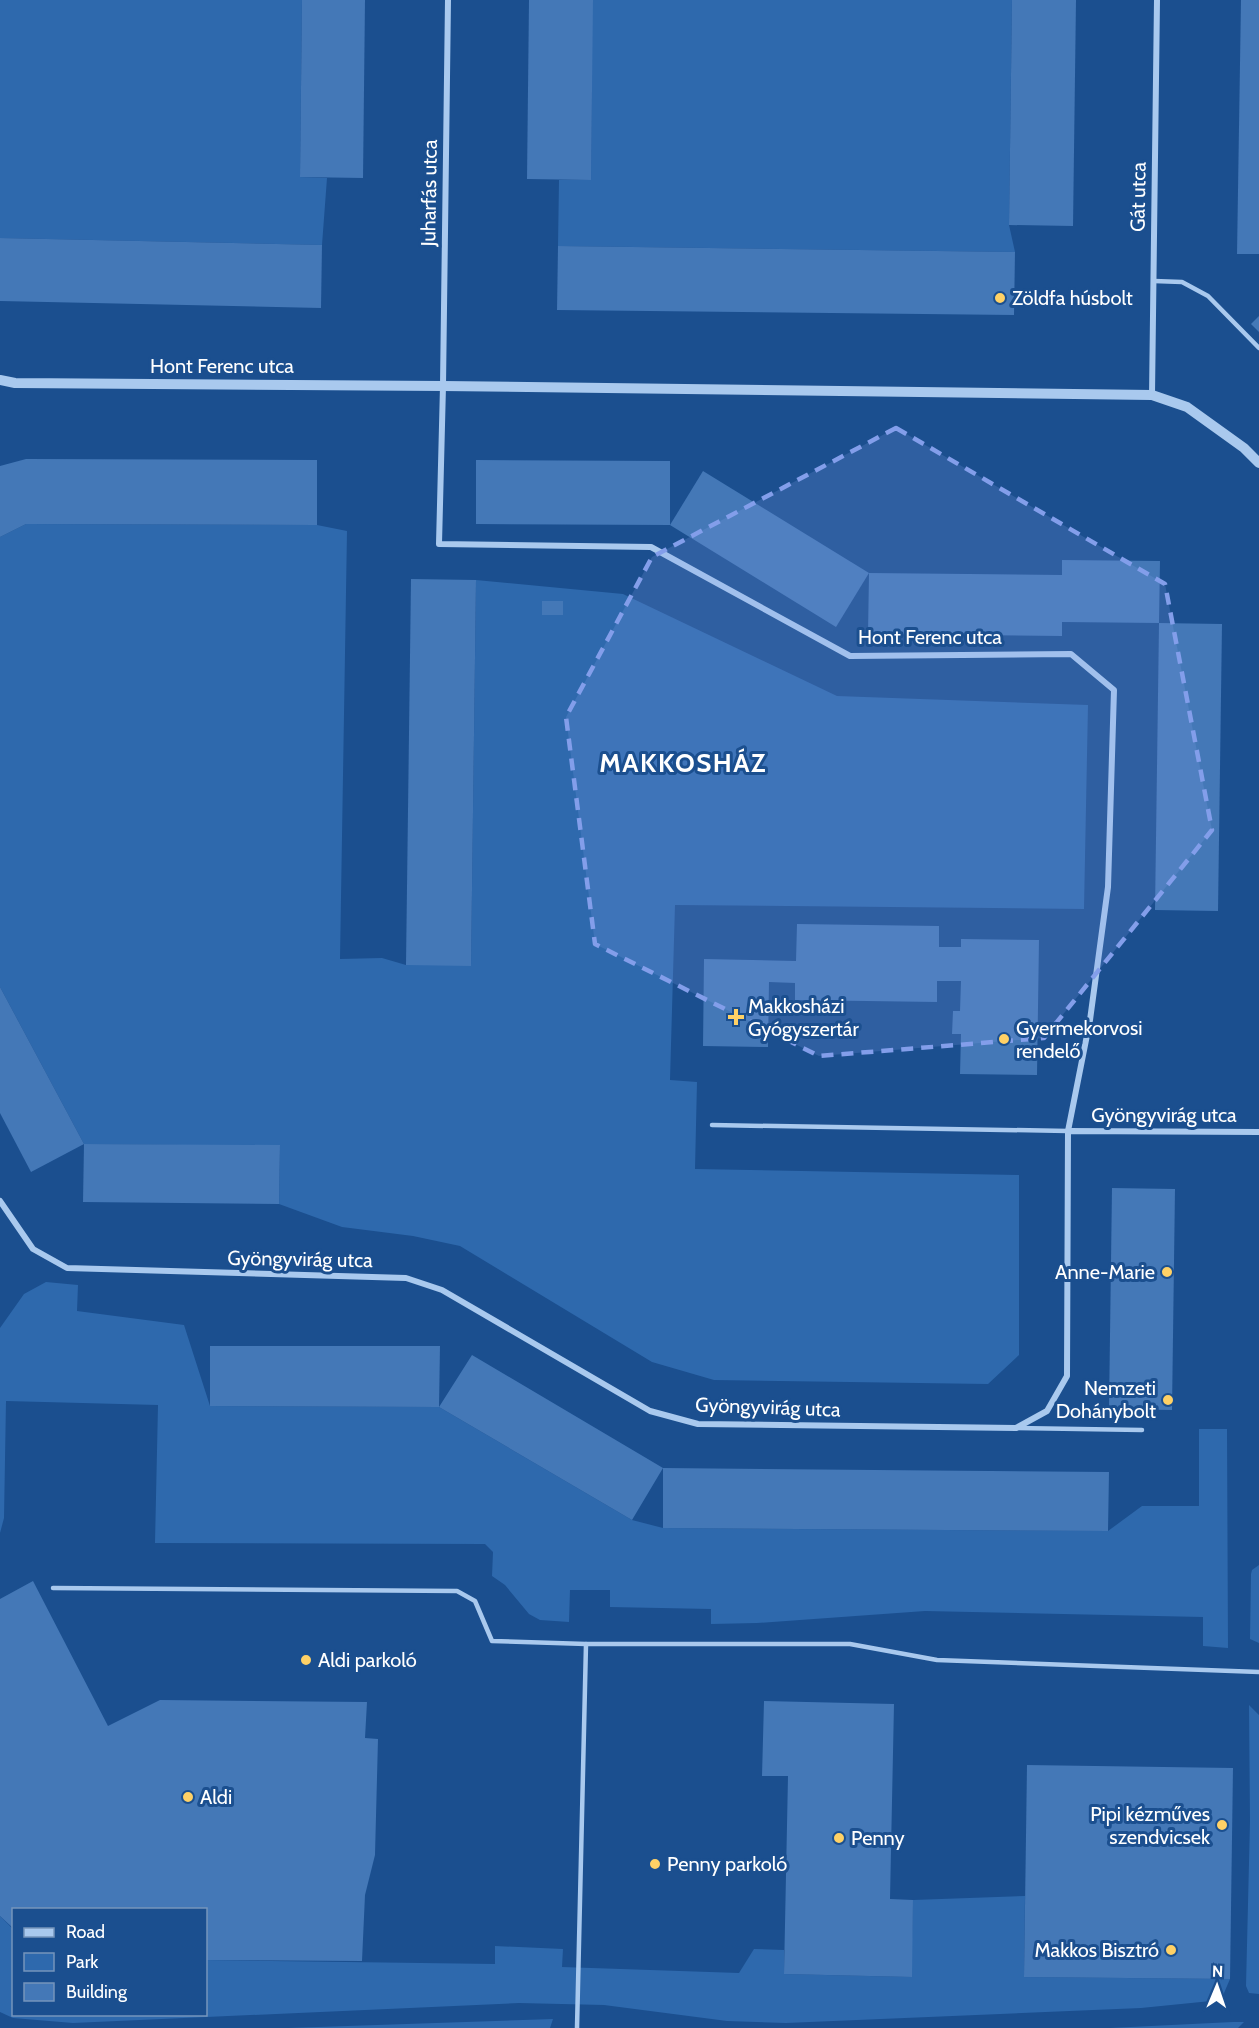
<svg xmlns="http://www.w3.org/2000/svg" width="1259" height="2028" viewBox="0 0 1259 2028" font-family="Cabin,sans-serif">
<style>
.green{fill:#2e69ad}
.building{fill:#4478b7}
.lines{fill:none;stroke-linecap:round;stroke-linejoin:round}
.service{stroke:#a9c9ee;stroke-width:4.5}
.minor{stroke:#a9c9ee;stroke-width:6}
.tertiary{stroke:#a9c9ee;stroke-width:10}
.marked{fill:#839eea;fill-opacity:0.2;stroke:#839eea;stroke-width:4.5;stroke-dasharray:12 8;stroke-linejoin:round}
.poi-dot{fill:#ffd166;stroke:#1b4f8f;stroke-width:2}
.labels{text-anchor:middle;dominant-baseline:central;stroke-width:6;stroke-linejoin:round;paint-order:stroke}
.street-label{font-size:20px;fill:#fff;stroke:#1b4f8f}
.poi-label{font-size:20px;fill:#fff;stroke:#1b4f8f;text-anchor:start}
.district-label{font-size:26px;font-weight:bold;letter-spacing:1.5px;fill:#fff;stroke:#1b4f8f}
</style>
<rect width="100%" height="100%" fill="#1b4f8f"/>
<g class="green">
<path d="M0,0H302L300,177L327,178L322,245L0,238Z"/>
<path d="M592,0H1012L1009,225L1015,252L558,246L559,180H591Z"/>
<path d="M26,524L317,525L347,531L340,959L382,958L406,965H471L476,580L623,594L837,696L1088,705L1084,909L675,905L670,1080L697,1082L695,1169L1019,1175V1355L988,1384L714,1380L652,1362L460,1246L413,1236L342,1227L279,1204L280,1146L84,1144L0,987V537Z"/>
<path d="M46,1282L78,1285L77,1311L184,1325L210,1406L439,1407L632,1520L663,1528L1108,1531L1142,1506H1199V1429H1227L1228,1648L1203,1646V1617L925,1611L757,1623L711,1624V1609L610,1607V1590H570L569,1622L540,1620L529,1614L505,1585L492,1576L493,1552L485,1544L155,1543L158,1405L6,1401L4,1518L0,1533V1328L24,1294Z"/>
<path d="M1259,1565V1643L1250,1639L1251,1574L1252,1570Z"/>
<path d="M1249,1705L1259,1715V1994L1249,1993L1246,1986L1250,1821Z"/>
<path d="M1025,1896L1024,1977L1230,1979L1221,2000L1141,2008L786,2023L727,2021L604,2005L519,2003L73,2023L13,2018L0,2012V1916L13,1929L14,2014H206V1960L495,1964V1946L563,1949L562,1967L739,1973L754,1949L784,1950V1974L911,1977L913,1900Z"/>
<path d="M553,2019L550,2028H288Z"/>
<path d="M1233,2022H1244L1238,2028H1110Z"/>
</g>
<g class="building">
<path d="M302,0H365L363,178L300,177Z"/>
<path d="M529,0H593L591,180L527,179Z"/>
<path d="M1012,0H1076L1073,226L1009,225Z"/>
<path d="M1241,0H1259V254H1237Z"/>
<path d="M0,238L322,245L321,308L0,301Z"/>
<path d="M558,246L1015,252L1014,315L557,310Z"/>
<path d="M1259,316V332L1251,324Z"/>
<path d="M26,459L317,460V525L26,524L0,537V466Z"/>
<path d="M476,460L670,461V525L476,524Z"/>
<path d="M703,471L869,573L836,627L670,525Z"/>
<path d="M1062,560L1160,561L1159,623L1062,622V636L868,634L869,573L1062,575Z"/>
<path d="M411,579L476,580L471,966L406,965Z"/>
<rect x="542" y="601" width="21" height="14"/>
<path d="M1159,623L1222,624L1218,911L1155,910Z"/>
<path d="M797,924L939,926V947H961V939L1039,940L1037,1075L960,1074L961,1034H952L953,1011H960L961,981H937V1002L795,1000V983L769,982L768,1047L703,1046L704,959L796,961Z"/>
<path d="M0,987L84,1144L31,1172L0,1113Z"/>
<path d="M84,1144L280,1145L279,1204L83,1202Z"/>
<path d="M1112,1188L1175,1189L1172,1410L1109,1409Z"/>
<path d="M210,1346H440L439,1407L210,1406Z"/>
<path d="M472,1355L663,1468L1109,1472L1108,1531L663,1528V1468L632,1520L439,1407Z"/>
<path d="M33,1581L108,1726L160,1700L367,1702L365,1738L378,1739L375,1855L365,1895L362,1961L206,1960V1910H14V1929L0,1916V1599Z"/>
<path d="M764,1701L894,1704L890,1899L913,1900L912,1977L784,1974L788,1776H762Z"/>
<path d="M1027,1765L1233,1768L1230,1979L1024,1977Z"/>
</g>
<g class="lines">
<g class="service">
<path d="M1154,281L1182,282L1208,296L1259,348"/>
<path d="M712,1125L1068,1131"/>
<path d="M1016,1428L1142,1430"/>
<path d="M53,1588L457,1591L475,1601L492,1641L586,1644H850L937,1660L1259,1672"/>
<path d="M577,2028L586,1644"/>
</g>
<g class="minor">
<path d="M448,0L443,386L439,544L651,547L850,656L1071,654L1114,690L1108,887L1090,1020L1068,1131"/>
<path d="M1152,395L1157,0"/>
<path d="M0,1201L33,1249L67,1268L406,1278L442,1290L650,1411L698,1424L1016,1428L1047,1411L1067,1376L1068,1131L1259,1132"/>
</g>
<path class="tertiary" d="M0,380L15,383L443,386L1152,395L1187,407L1244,448L1259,463"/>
</g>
<path class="marked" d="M896,428L1165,584L1212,830L1044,1038L819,1056L595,944L566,717L652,557Z"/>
<g class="poi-dot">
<circle cx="1000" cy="298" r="6"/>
<path d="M733 1008h6v6h6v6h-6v6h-6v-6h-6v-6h6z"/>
<circle cx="1004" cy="1039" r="6"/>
<circle cx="1167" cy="1272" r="6"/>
<circle cx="1168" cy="1400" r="6"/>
<circle cx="306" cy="1660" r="6"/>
<circle cx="188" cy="1797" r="6"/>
<circle cx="1222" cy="1825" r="6"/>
<circle cx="839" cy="1838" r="6"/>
<circle cx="655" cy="1864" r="6"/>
<circle cx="1171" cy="1950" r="6"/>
</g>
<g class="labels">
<g class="street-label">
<text transform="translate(429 193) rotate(-89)">Juharfás utca</text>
<text transform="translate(1138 197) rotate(-89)">Gát utca</text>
<text x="222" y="366">Hont Ferenc utca</text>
<text x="930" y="637">Hont Ferenc utca</text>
<text x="1164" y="1115">Gyöngyvirág utca</text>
<text transform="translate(300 1259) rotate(1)">Gyöngyvirág utca</text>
<text transform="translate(768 1407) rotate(2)">Gyöngyvirág utca</text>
</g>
<g class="poi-label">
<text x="1012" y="298">Zöldfa húsbolt</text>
<text x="748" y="1006">Makkosházi<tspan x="748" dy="23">Gyógyszertár</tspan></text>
<text x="1016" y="1028">Gyermekorvosi<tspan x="1016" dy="23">rendelő</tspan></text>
<text x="1155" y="1272" text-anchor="end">Anne-Marie</text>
<text x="1156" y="1388" text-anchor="end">Nemzeti<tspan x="1156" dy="23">Dohánybolt</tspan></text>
<text x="318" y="1660">Aldi parkoló</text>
<text x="200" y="1797">Aldi</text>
<text x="1210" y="1814" text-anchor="end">Pipi kézműves<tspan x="1210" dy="23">szendvicsek</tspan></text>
<text x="851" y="1838">Penny</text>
<text x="667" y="1864">Penny parkoló</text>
<text x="1159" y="1950" text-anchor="end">Makkos Bisztró</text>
</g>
<g class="district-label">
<text x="683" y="763">MAKKOSHÁZ</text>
</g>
</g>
<rect x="12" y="1908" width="195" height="108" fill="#1b4f8f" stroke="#7695bc" stroke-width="1.5"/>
<rect x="24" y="1928" width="30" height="9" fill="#a9c9ee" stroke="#7695bc" stroke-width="1.5"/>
<text x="66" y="1938" font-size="18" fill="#ffffff">Road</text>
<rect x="24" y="1953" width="30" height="18" fill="#2e69ad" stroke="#7695bc" stroke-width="1.5"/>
<text x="66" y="1968" font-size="18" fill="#ffffff">Park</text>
<rect x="24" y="1983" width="30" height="18" fill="#4478b7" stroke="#7695bc" stroke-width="1.5"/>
<text x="66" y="1998" font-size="18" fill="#ffffff">Building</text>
<g transform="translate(1217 1986) rotate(2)" stroke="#1b4f8f" stroke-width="4.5" paint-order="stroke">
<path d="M0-4.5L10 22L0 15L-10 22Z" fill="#ffffff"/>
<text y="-9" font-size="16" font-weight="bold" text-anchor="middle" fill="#ffffff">N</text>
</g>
</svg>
